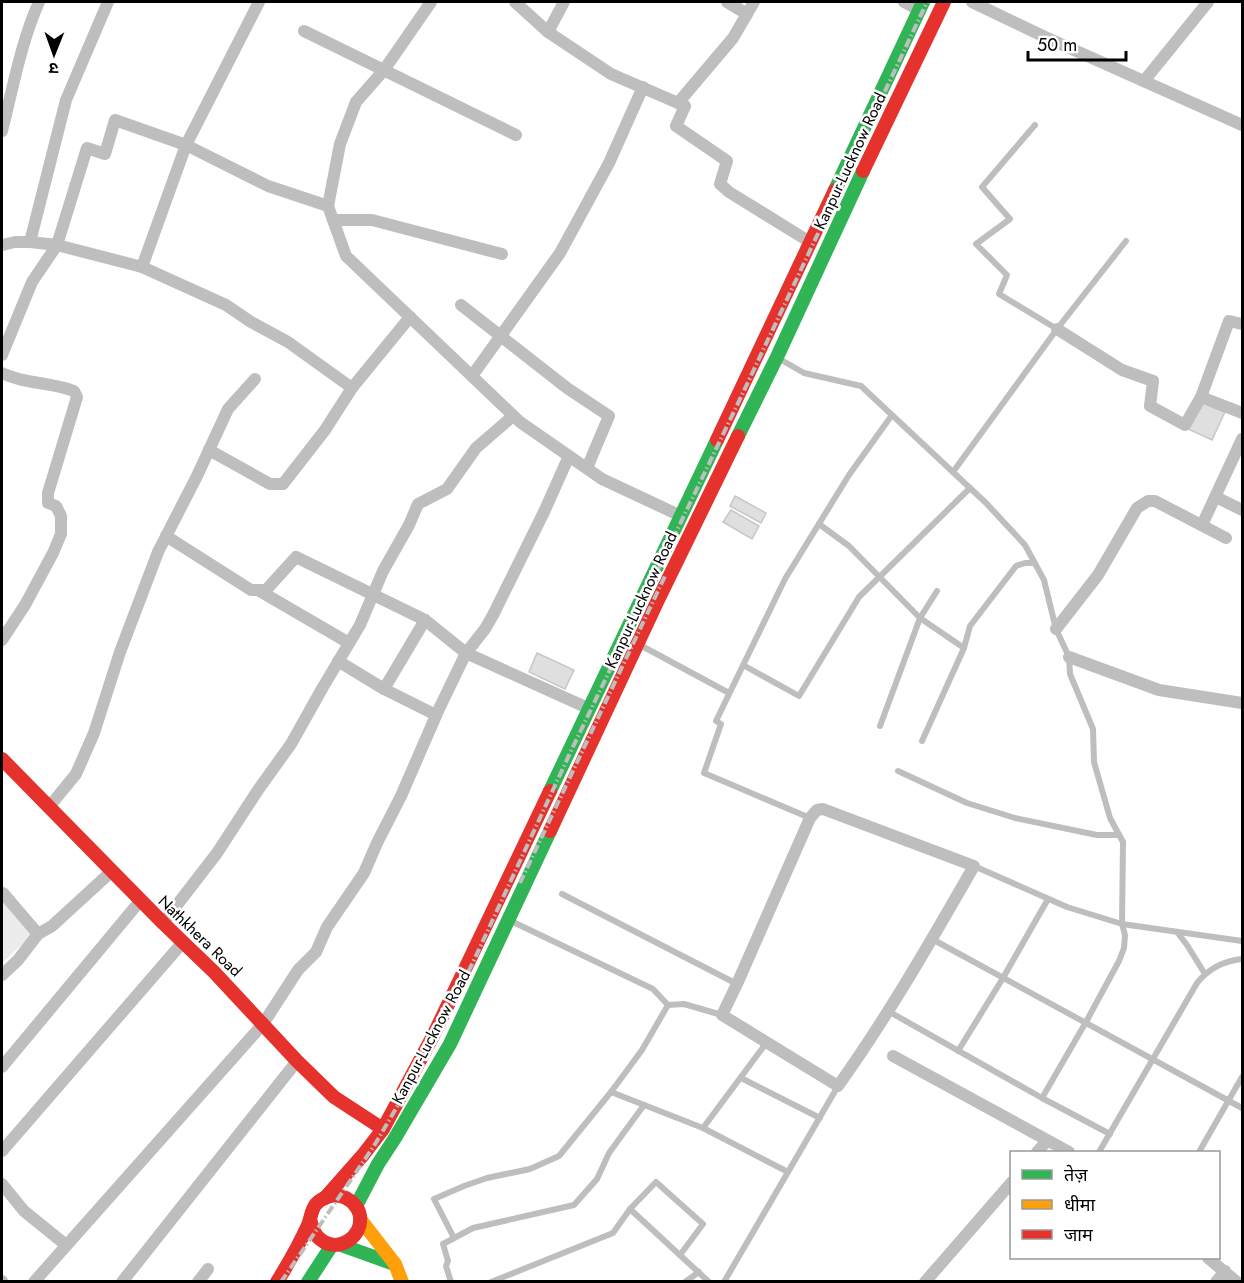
<svg xmlns="http://www.w3.org/2000/svg" width="1244" height="1283" viewBox="0 0 1244 1283" font-family="Jost,'Noto Sans Devanagari',sans-serif">
<style>
.green{fill:#ececec}
.building{fill:#dfdfdf;stroke:#c7c7c7;stroke-width:1.5}
.lines{fill:none;stroke-linecap:round;stroke-linejoin:round}
.lane{stroke:#bebebe;stroke-width:6}
.street{stroke:#bebebe;stroke-width:12}
.fast{stroke:#30b455;stroke-width:14}
.slow{stroke:#ff9f0a;stroke-width:14}
.jam{stroke:#e5322d;stroke-width:14}
.rail{stroke:#bebebe;stroke-width:4;stroke-dasharray:9 3 1.5 3;stroke-linecap:butt}
.labels{text-anchor:middle;dominant-baseline:central;stroke-width:5;stroke-linejoin:round;paint-order:stroke}
.street-label{font-size:16px;fill:#000;stroke:#fff}
</style>
<rect width="100%" height="100%" fill="#fff"/>
<path class="green" d="M3,902L33,934L2,963V903Z"/>
<g class="building">
<path d="M1201,402L1225,412L1212,440L1188,429Z"/>
<path d="M735,496L766,513L761,523L730,506Z"/>
<path d="M731,510L759,526L752,539L723,522Z"/>
<path d="M537,653L574,670L565,689L529,672Z"/>
</g>
<g class="lines">
<g class="lane">
<path d="M1035,125L982,187L1010,219L976,244L1007,275L999,294L1057,329"/>
<path d="M778,358L804,373L861,386L986,503L1025,545L1044,580L1056,629L1069,657L1070,674L1093,729L1094,762L1110,818L1123,842L1122,924L1125,935L1124,948L1119,961L1086,1022L1042,1098"/>
<path d="M953,472L1057,329L1126,241"/>
<path d="M819,524L849,546L920,618L964,648"/>
<path d="M640,645L729,693"/>
<path d="M743,665L799,696L859,597L970,488"/>
<path d="M880,726L920,618L937,591"/>
<path d="M922,741L964,648L970,626L1016,566L1025,563H1034"/>
<path d="M898,771L967,803L1015,818L1097,835H1119"/>
<path d="M810,818L704,773L721,724L716,721L785,579L849,475L892,415"/>
<path d="M974,866L1067,907L1122,924L1242,941"/>
<path d="M562,894L737,984"/>
<path d="M511,921L653,989L668,1005"/>
<path d="M1177,932L1187,945L1205,974"/>
<path d="M932,939L1242,1108"/>
<path d="M888,1011L1042,1098L1110,1134"/>
<path d="M958,1051L1003,978L1048,899"/>
<path d="M741,1078L820,1118"/>
<path d="M611,1092L642,1050L668,1005L684,1004L722,1015"/>
<path d="M703,1128L767,1042"/>
<path d="M1099,1152L1197,983C1209,968 1223,961 1242,959"/>
<path d="M1199,1152L1242,1077"/>
<path d="M630,1209L709,1282"/>
<path d="M454,1238L434,1199L464,1186L487,1178L530,1169L559,1156L611,1092L703,1128L788,1172"/>
<path d="M451,1282L446,1266L448,1261L443,1244L473,1228L574,1205L597,1179L609,1153L644,1105"/>
<path d="M491,1282L613,1233L630,1209L656,1182L703,1224L680,1255"/>
<path d="M685,1282L699,1272"/>
<path d="M724,1282L838,1086"/>
</g>
<g class="street">
<path d="M515,2L548,32L611,74L685,106L676,126L727,161L720,184L729,192L810,242"/>
<path d="M727,2L747,14L754,2"/>
<path d="M904,2L919,10"/>
<path d="M972,2L1045,37L1242,125"/>
<path d="M304,31L516,135"/>
<path d="M548,32L564,2"/>
<path d="M1144,81L1208,2"/>
<path d="M678,103L733,38L747,14"/>
<path d="M2,131C13,88 21,42 39,2"/>
<path d="M328,206L340,144L356,102L384,70L431,2"/>
<path d="M333,220H372L502,254"/>
<path d="M30,242L57,245L142,267L226,305L251,322L288,342L352,388"/>
<path d="M2,245L15,242H30L66,100L108,2"/>
<path d="M142,267L186,145L259,2"/>
<path d="M461,305L567,388L609,416L587,468"/>
<path d="M1057,329L1122,370L1153,381L1150,406L1185,425L1201,397L1229,321L1242,324"/>
<path d="M2,355L32,282L57,245L87,148L105,154L115,120L186,145L268,186L328,206L346,256L520,422L602,479L681,516"/>
<path d="M2,373C24,384 51,382 74,391L77,397L48,493V503L56,506L61,516V534L53,553L25,605L2,640"/>
<path d="M472,376L560,253L609,163L643,87"/>
<path d="M1201,397L1242,413"/>
<path d="M209,450L270,484H283L325,430L352,388L410,317"/>
<path d="M1216,497L1242,510"/>
<path d="M1202,525L1242,439"/>
<path d="M166,536L251,590H266L296,557L425,620L466,653L590,709"/>
<path d="M258,590L349,643"/>
<path d="M425,620L384,689L436,715"/>
<path d="M1056,629L1098,575L1137,508L1148,501H1155L1226,538"/>
<path d="M1069,657L1159,690L1242,703"/>
<path d="M338,661L384,689"/>
<path d="M49,807L76,774L94,733L120,652L158,552L197,476L228,409L255,379"/>
<path d="M823,809L974,866C931,941 888,1016 838,1086L722,1015L737,984L810,818L817,810Z"/>
<path d="M2,895L3,893L38,934L18,960L2,975"/>
<path d="M163,923L217,853L258,790L291,744L323,687L360,625L383,571L409,525L418,504L447,489L476,448L513,416"/>
<path d="M38,934L52,926L112,871"/>
<path d="M893,1056L1069,1152"/>
<path d="M2,1067L140,901"/>
<path d="M2,1151L183,942"/>
<path d="M1037,1152L1047,1141"/>
<path d="M2,1184L24,1211L66,1245"/>
<path d="M1208,1258L1237,1282"/>
<path d="M2,1281V1282"/>
<path d="M34,1282L263,1024L298,970L316,952L327,927L364,873L377,843L401,796L438,711L466,653L485,629L493,615L544,512L569,456"/>
<path d="M122,1282L297,1061"/>
<path d="M198,1282L208,1269"/>
<path d="M925,1282L1012,1182"/>
<path d="M1216,1282L1225,1271"/>
</g>
<g class="fast">
<path d="M835,190L923,2"/>
<path d="M738,436L777,357L863,171"/>
<path d="M550,791L717,440"/>
<path d="M356,1206L378,1164L395,1138L450,1044L550,831"/>
<path d="M341,1245L394,1264"/>
<path d="M308,1282L332,1245"/>
</g>
<path class="slow" d="M360,1219L395,1264L402,1282"/>
<g class="jam">
<path d="M863,171L944,2"/>
<path d="M717,440L835,190"/>
<path d="M2,759L163,923L214,972L297,1061L334,1097L383,1129"/>
<path d="M550,831L657,602L738,436"/>
<path d="M325,1198L363,1155L383,1129L433,1036L550,791"/>
<path d="M277,1282C288,1264 299,1245 308,1225C311,1218 311,1210 316,1204C324,1196 336,1193 346,1198C352,1201 359,1208 360,1216C363,1237 338,1254 320,1239C313,1234 312,1226 310,1219"/>
</g>
<g class="rail">
<path d="M520,883L666,574"/>
<path d="M281,1282L374,1146L431,1049L475,958L571,751L741,397L927,2"/>
</g>
</g>
<g class="labels">
<g class="street-label">
<text transform="translate(850 161) rotate(-65)">Kanpur-Lucknow Road</text>
<text transform="translate(641 600) rotate(-65)">Kanpur-Lucknow Road</text>
<text transform="translate(200 936) rotate(44)">Nathkhera Road</text>
<text transform="translate(431 1037) rotate(-62)">Kanpur-Lucknow Road</text>
</g>
</g>
<rect width="1244" height="1283" fill="none" stroke="#000000" stroke-width="6"/>
<rect x="1010" y="1151" width="210" height="108" fill="#ffffff" stroke="#999999" stroke-width="1.5"/>
<rect x="1022" y="1170" width="30" height="9" fill="#30b455" stroke="#999999" stroke-width="1.5"/>
<text x="1064" y="1181" font-size="18" fill="#000000">तेज़</text>
<rect x="1022" y="1200" width="30" height="9" fill="#ff9f0a" stroke="#999999" stroke-width="1.5"/>
<text x="1064" y="1211" font-size="18" fill="#000000">धीमा</text>
<rect x="1022" y="1230" width="30" height="9" fill="#e5322d" stroke="#999999" stroke-width="1.5"/>
<text x="1064" y="1241" font-size="18" fill="#000000">जाम</text>
<g transform="translate(54 54) rotate(181)" stroke="#ffffff" stroke-width="4.5" paint-order="stroke">
<path d="M0-4.5L10 22L0 15L-10 22Z" fill="#000000"/>
<text y="-9" font-size="16" font-weight="bold" text-anchor="middle" fill="#000000">उ</text>
</g>
<path d="M1028 51v9h98v-9" fill="none" stroke="#000000" stroke-width="3"/>
<text x="1037" y="51" font-size="18" fill="#000000" stroke="#ffffff" stroke-width="4.5" paint-order="stroke">50 m</text>
</svg>
